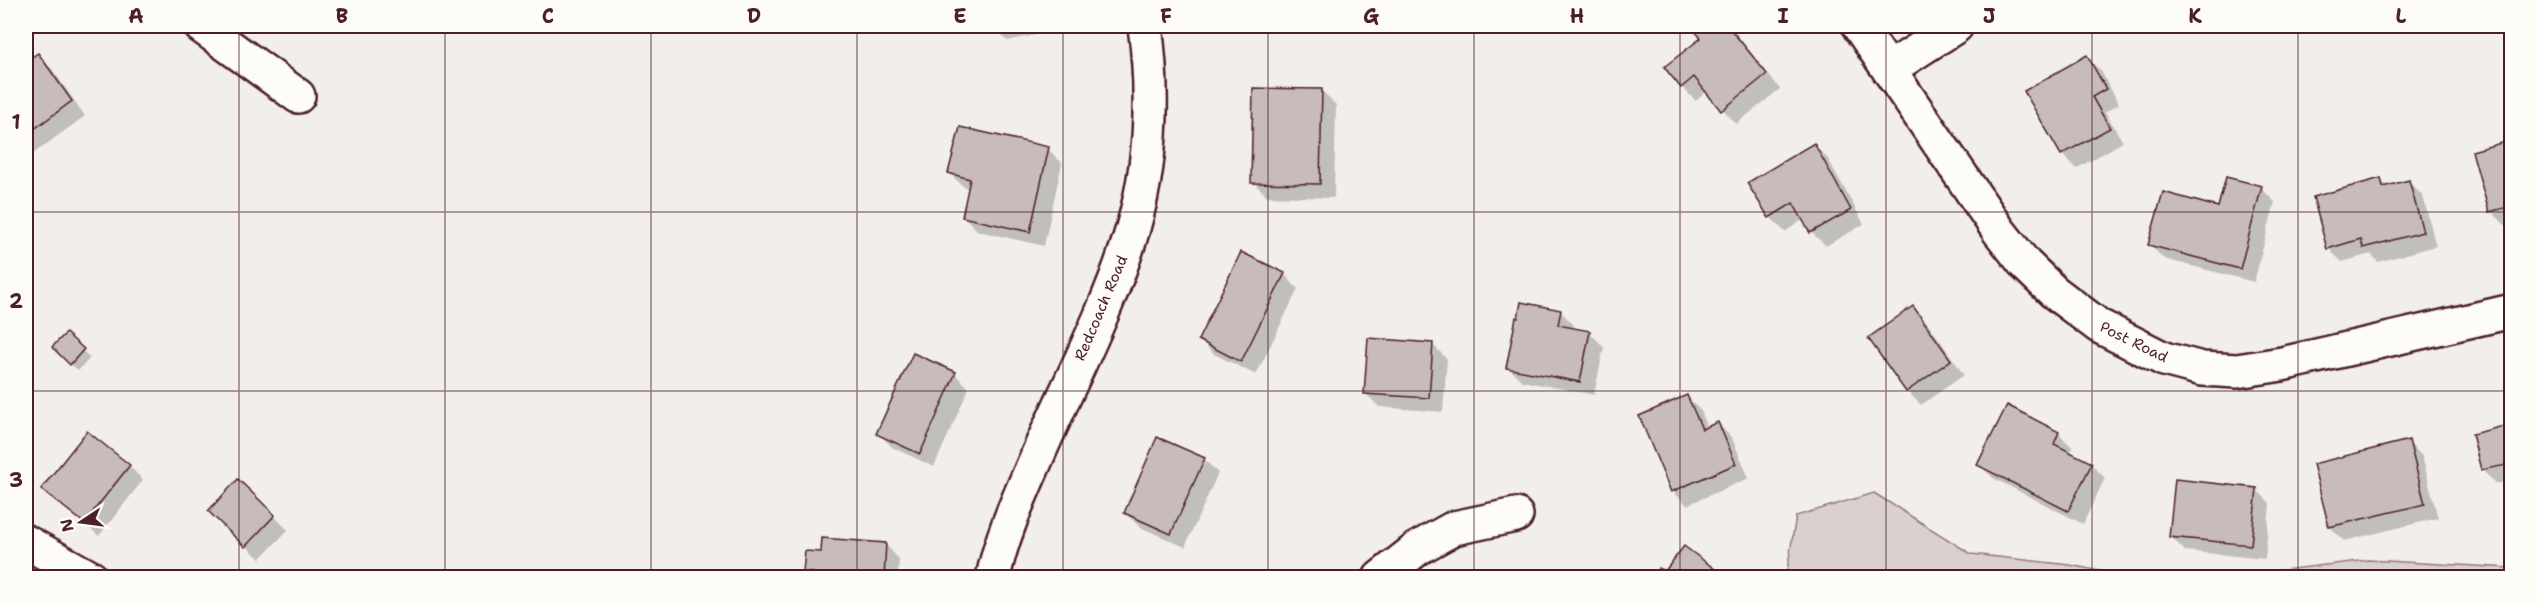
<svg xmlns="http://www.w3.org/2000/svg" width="2537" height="603" viewBox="0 0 2537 603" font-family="'Shantell Sans',sans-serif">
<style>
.green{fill:#d9d0cf;stroke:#92787d;stroke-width:1.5}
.shadow{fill:#0003}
.building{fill:#c8bbbb;stroke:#4a1f2b;stroke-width:1.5}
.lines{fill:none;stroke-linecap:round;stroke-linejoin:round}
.street-casing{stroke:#4a1f2b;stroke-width:38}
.street{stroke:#fdfcf7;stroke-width:33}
.grid{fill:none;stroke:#4a1f2b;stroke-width:1.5;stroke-opacity:0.55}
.labels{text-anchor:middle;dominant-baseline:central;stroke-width:4.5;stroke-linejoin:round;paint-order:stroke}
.street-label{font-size:15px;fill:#4a1f2b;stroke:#fdfcf7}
.neatline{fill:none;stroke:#4a1f2b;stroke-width:2}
.grid-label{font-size:20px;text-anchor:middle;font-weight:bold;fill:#4a1f2b}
</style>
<rect width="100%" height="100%" fill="#f2efeb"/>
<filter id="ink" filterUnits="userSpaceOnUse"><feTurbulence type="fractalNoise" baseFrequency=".0167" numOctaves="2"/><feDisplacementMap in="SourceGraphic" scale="12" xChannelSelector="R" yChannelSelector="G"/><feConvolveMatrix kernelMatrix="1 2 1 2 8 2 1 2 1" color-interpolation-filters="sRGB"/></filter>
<g filter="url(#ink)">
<g class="green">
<path d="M1874,493L1971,554L2070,565L2130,577H1786L1796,516Z"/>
<path d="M2368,560L2511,568V577H2223Z"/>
</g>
<g class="shadow">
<path d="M992,26H1053L1054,31L1007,41Z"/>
<path d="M1698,26H1730L1780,89L1736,124L1707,91L1696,101L1682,87L1703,39L1694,28Z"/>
<path d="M2261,26H2271L2266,30Z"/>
<path d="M37,54L52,69L85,116L26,159V63Z"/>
<path d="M2086,57L2101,71L2119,104L2105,112L2123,142L2076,169L2062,154Z"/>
<path d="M1321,90L1336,105L1334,198L1267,196L1253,182Z"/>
<path d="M2512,142V223L2505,225L2491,211Z"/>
<path d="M1814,145L1828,159L1864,224L1826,246L1811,232L1804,219L1785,232L1771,218L1749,184Z"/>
<path d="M1048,149L1062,163L1044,246L978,231L964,217L970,189L964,187L949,173Z"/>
<path d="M2381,180L2388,187L2409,182L2423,196L2436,246L2378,262L2371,254L2342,262L2328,248Z"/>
<path d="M2261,188L2275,202L2254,282L2164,259L2150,245Z"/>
<path d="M1284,274L1298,289L1256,375L1214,354L1200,340Z"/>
<path d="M1913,308L1927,322L1964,375L1921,405L1907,391Z"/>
<path d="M1560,311L1574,325L1573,330L1590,333L1604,347L1594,395L1522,381L1508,367Z"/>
<path d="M66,335L90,358L78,371L54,347Z"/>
<path d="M1432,344L1447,359L1443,412L1379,407L1365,393Z"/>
<path d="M914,355L955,374L969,388L934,467L892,447L878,433Z"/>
<path d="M1687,397L1701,411L1708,428L1718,424L1732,438L1749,478L1687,505L1672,491Z"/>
<path d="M2512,414V480L2496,484L2482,470L2510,426Z"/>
<path d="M2058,433L2073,448L2070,453L2091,464L2105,478L2083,524L1993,478L1979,464Z"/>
<path d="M2408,442L2422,456L2438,518L2344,541L2330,527Z"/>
<path d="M1204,459L1218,473L1185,547L1140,527L1125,513Z"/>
<path d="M129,466L143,480L99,536L43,489Z"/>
<path d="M2256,489L2270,503L2265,559L2185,551L2171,537Z"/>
<path d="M274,516L288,530L260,559L224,525Z"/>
<path d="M885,544L899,559L898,578H811L805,571L823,554Z"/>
</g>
<g class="building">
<path d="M1695,26H1728L1767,74L1721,111L1694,77L1681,88L1664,67L1701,38L1692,28Z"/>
<path d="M38,53L72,101L26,135V61Z"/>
<path d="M2087,55L2106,89L2092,97L2110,128L2061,155L2024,91Z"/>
<path d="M1253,88L1322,89L1320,184L1251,183Z"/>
<path d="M960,127L1049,147L1030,232L962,217L970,179L948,173Z"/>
<path d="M2512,140V206L2489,212L2472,151Z"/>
<path d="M1814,143L1851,210L1810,233L1793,203L1769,218L1747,183Z"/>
<path d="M2226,177L2262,186L2240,269L2148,245L2163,192L2218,207Z"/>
<path d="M2381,178L2383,187L2409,180L2423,232L2363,248L2361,239L2327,249L2313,197Z"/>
<path d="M1241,252L1285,273L1241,362L1198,340Z"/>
<path d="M1521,302L1561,310L1558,325L1590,331L1580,382L1506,368L1516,317L1518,318Z"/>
<path d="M1913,306L1951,360L1906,392L1868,338Z"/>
<path d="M66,333L84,349L70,365L52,347Z"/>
<path d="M1368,338L1433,343L1429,398L1364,394Z"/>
<path d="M913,353L956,372L920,454L876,434Z"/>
<path d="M1687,395L1702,429L1718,422L1736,464L1671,492L1639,416Z"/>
<path d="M2007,405L2059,432L2054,444L2092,463L2068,511L1977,465Z"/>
<path d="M2512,412V464L2481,470L2472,434L2508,425L2505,414Z"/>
<path d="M87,431L130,465L84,523L41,489Z"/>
<path d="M1157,437L1205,458L1171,534L1124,513Z"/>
<path d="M2409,440L2425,504L2329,527L2313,464Z"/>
<path d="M238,479L275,515L245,547L208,511Z"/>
<path d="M2175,479L2257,488L2251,545L2169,537Z"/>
<path d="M822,538L886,543L884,578H814V573L803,572L805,551L821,552Z"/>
<path d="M1684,546L1727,578H1652L1659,568L1665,571Z"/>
</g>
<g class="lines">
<g class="street-casing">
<g id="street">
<path d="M201,26L298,96"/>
<path d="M1859,26L1999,231L2025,264L2054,292L2099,326L2164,359L2202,369L2237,371L2282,364L2512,311"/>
<path d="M1889,69L1956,26"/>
<path d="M26,542L91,578"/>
<path d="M993,578C1002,533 1022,492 1040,450C1071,379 1112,302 1133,228C1152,162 1154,93 1145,26"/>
<path d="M1380,578L1418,548L1454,528L1516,515"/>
</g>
</g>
<use href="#street" class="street"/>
</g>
</g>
<path class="grid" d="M239,26V578M445,26V578M651,26V578M857,26V578M1063,26V578M1268,26V578M1474,26V578M1680,26V578M1886,26V578M2092,26V578M2298,26V578M26,212H2512M26,391H2512"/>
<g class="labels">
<g class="street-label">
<text transform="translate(1101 308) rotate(-67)">Redcoach Road</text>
<text transform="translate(2134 342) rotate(26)">Post Road</text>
</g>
</g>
<rect width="2537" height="603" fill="none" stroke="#fdfcf7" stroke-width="66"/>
<g transform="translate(81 522) rotate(257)" stroke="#fdfcf7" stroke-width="4.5" paint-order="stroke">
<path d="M0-4.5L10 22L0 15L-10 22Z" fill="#4a1f2b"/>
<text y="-9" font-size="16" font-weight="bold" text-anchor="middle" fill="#4a1f2b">N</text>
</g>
<rect x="33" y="33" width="2471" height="537" class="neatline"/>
<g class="grid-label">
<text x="136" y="23">A</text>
<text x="342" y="23">B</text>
<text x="548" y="23">C</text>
<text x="754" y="23">D</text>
<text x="960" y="23">E</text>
<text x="1166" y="23">F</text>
<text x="1371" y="23">G</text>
<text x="1577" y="23">H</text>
<text x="1783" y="23">I</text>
<text x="1989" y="23">J</text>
<text x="2195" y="23">K</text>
<text x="2401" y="23">L</text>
<text x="16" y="129">1</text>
<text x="16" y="308">2</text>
<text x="16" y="487">3</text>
</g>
</svg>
